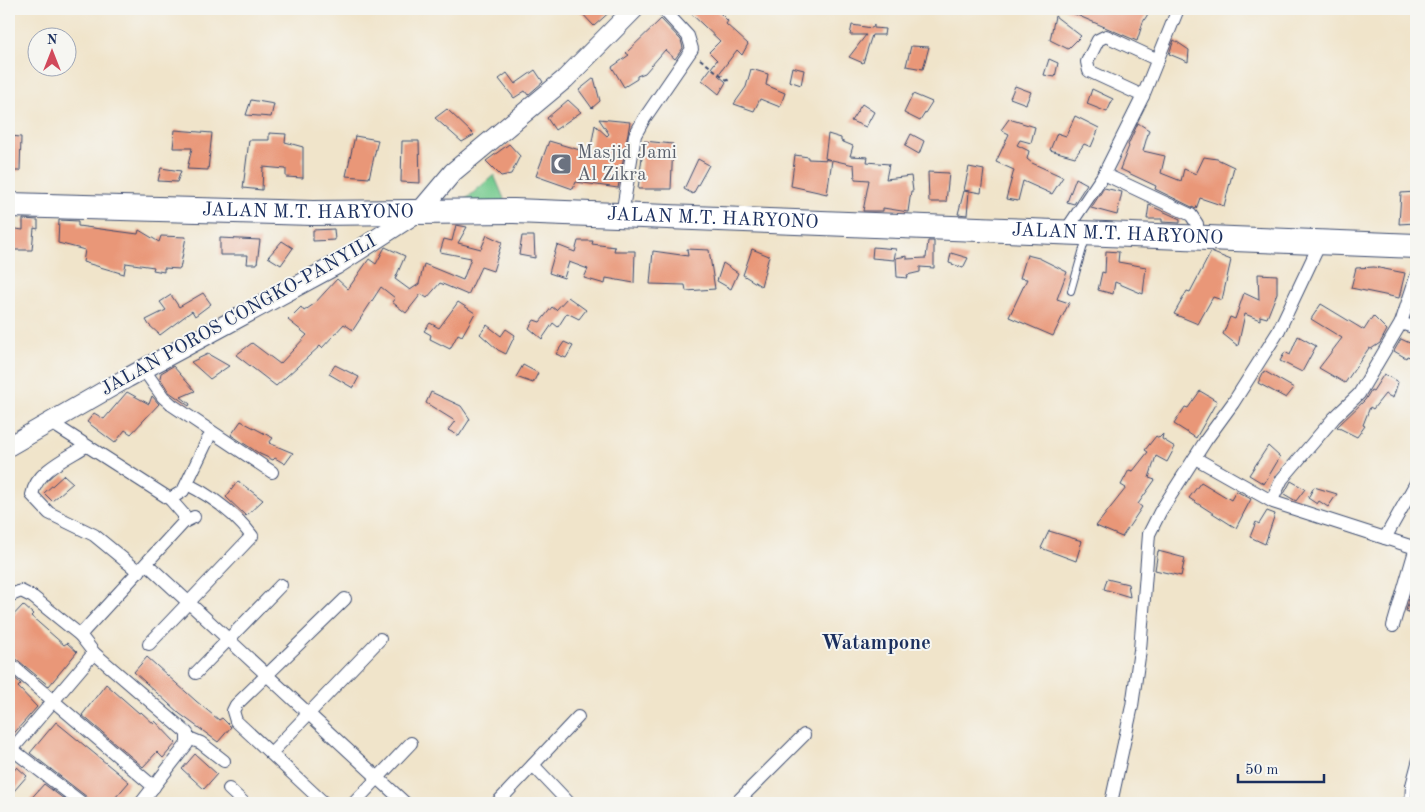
<svg xmlns="http://www.w3.org/2000/svg" width="1425" height="812" viewBox="0 0 1425 812" font-family="'Old Standard TT',serif">
<style>
.green{fill:#74ca8e;stroke:#487c76}
.building{fill:#e99778}
.lines{fill:none;stroke-linecap:round;stroke-linejoin:round}
.lane-casing{stroke:#3b4a6e;stroke-width:8}
.street-casing{stroke:#3b4a6e;stroke-width:14}
.secondary-casing{stroke:#3b4a6e;stroke-width:21}
.highway-casing{stroke:#3b4a6e;stroke-width:26}
.path{stroke:#3b4a6e;stroke-width:2;stroke-dasharray:4 4;stroke-linecap:butt}
.lane{stroke:#fff;stroke-width:6}
.street{stroke:#fff;stroke-width:12}
.secondary{stroke:#fff;stroke-width:19}
.highway{stroke:#fff;stroke-width:24}
.labels{text-anchor:middle;dominant-baseline:central;stroke-width:4;stroke-linejoin:round;paint-order:stroke}
.worship-label{font-size:19px;fill:#5b616d;stroke:#f6f6f2;text-anchor:start}
.street-label{font-size:19px;fill:#1b2f5e;stroke:#f6f6f2}
.quarter-label{font-size:21px;font-weight:bold;fill:#1b2f5e;stroke:#f6f6f2}
</style>
<rect width="100%" height="100%" fill="#f6f6f2"/>
<filter id="ink" filterUnits="userSpaceOnUse"><feTurbulence type="fractalNoise" baseFrequency=".02" numOctaves="2"/><feDisplacementMap in="SourceGraphic" scale="10" xChannelSelector="R" yChannelSelector="G"/><feConvolveMatrix kernelMatrix="1 2 1 2 8 2 1 2 1" color-interpolation-filters="sRGB"/></filter>
<filter id="wash" filterUnits="userSpaceOnUse"><feTurbulence type="fractalNoise" baseFrequency=".0096" numOctaves="4" result="noise"/><feDisplacementMap in="SourceGraphic" scale="20" xChannelSelector="R" yChannelSelector="G"/><feGaussianBlur stdDeviation="1.12" result="paint"/><feColorMatrix in="noise" values="0 0 0 0 0 0 0 0 0 0 0 0 0 0 0 0 0 1.4 0 .05"/><feComposite in="paint" operator="in"/></filter>
<g filter="url(#wash)">
<rect width="100%" height="100%" fill="#f0e4ca"/>
<path class="green" d="M494,175L507,206L460,204Z"/>
<g id="blocks">
<g class="building">
<path d="M578,9H613L594,26Z"/>
<path d="M686,9H716L728,21L726,24L748,44L742,55L737,50L718,75L726,82L719,94L702,80L717,60L709,52L720,41Z"/>
<path d="M1063,9H1151L1143,22L1137,41Z"/>
<path d="M1055,16L1081,36L1068,49L1050,40Z"/>
<path d="M661,19L681,40L683,48L675,59L665,50L645,73L637,76V79L624,87L612,67L629,55L626,53Z"/>
<path d="M852,25L872,28L874,25V28L885,29L884,35H872L863,63L849,57L866,35H850Z"/>
<path d="M1174,40L1189,50L1188,62L1169,54Z"/>
<path d="M911,46L929,47L923,69L906,66Z"/>
<path d="M1049,59L1058,63L1055,77L1044,75Z"/>
<path d="M792,67L804,70L801,85L789,81Z"/>
<path d="M751,69L768,74L766,85L785,93L780,107L760,99L754,111L734,104L746,87Z"/>
<path d="M535,70L543,82L528,95L525,91L514,98L499,79L507,73L515,84Z"/>
<path d="M594,78L600,101L592,108L579,90Z"/>
<path d="M1015,86L1031,92L1026,104L1010,98Z"/>
<path d="M1092,89L1113,99L1107,112L1087,104Z"/>
<path d="M913,94L932,102L920,121L904,113Z"/>
<path d="M251,100L274,104L271,117L246,115Z"/>
<path d="M568,100L581,112L555,130L547,118Z"/>
<path d="M862,104L874,112L866,127L851,121Z"/>
<path d="M447,109L474,135L462,142L435,118Z"/>
<path d="M1075,116L1099,128L1091,147L1084,144L1075,157L1050,150L1057,133L1066,136Z"/>
<path d="M599,119L630,122L618,188L576,182L573,189L536,176L549,141L590,153L595,125L607,136L609,134Z"/>
<path d="M1009,119L1035,127L1031,143L1020,140L1017,145L1029,151L1027,159L1032,163L1063,177L1052,194L1023,181L1018,201L1006,199L1014,170L996,162L1009,134L1001,130Z"/>
<path d="M1138,123L1149,130L1143,151L1165,156L1161,173L1181,181L1184,169L1196,174L1204,157L1217,159L1234,167L1224,206L1200,198L1196,209L1155,189L1156,186L1120,169L1129,146L1128,145Z"/>
<path d="M175,130L212,133L208,170L187,169L192,148H173Z"/>
<path d="M269,133L286,134L285,142L303,147V178L286,177V169L263,167L262,190L243,188L249,140H269Z"/>
<path d="M828,134L841,138V141L853,146L850,156L868,157L867,162L889,164L886,179L911,176L913,191H911L908,212L883,208V211H863L869,180L855,179L854,165L832,160L827,194L791,186L795,155L808,157V159L831,160L825,158Z"/>
<path d="M911,134L924,141L919,154L905,146Z"/>
<path d="M9,136L21,137L20,171H9Z"/>
<path d="M355,136L378,140L369,178L346,176Z"/>
<path d="M402,141H419L420,183L401,182Z"/>
<path d="M644,141L673,144L671,189H638Z"/>
<path d="M509,144L520,156L511,174L501,176L486,161Z"/>
<path d="M698,159L709,165L693,194L684,189Z"/>
<path d="M969,167L984,170L981,193L964,190Z"/>
<path d="M161,168L181,171L177,182L158,181Z"/>
<path d="M928,172L949,173L946,202H929Z"/>
<path d="M1076,178L1087,184L1074,204L1067,202Z"/>
<path d="M1104,188L1122,192L1117,215L1091,208Z"/>
<path d="M964,191L969,192L967,215L958,214Z"/>
<path d="M1416,192V223L1399,224L1401,193Z"/>
<path d="M1149,205L1180,219V223L1162,222V219H1147Z"/>
<path d="M23,219L38,220V229L34,228L32,250H9V228L23,230Z"/>
<path d="M59,220L78,221V226L138,234L139,230L159,242L161,236L186,237L180,269L164,268V272L153,270L154,267L126,263L124,274L83,262L85,250L58,243Z"/>
<path d="M456,225L467,227L458,243L481,249L487,235L502,242L493,271L481,267L468,295L440,283L427,298L421,294L406,313L392,302L395,298L381,287L353,330L344,324L322,348L320,346L276,386L236,355L252,343L280,364L307,335L288,320L301,307L304,311L314,304L337,279L348,289L369,259L376,264L385,247L405,256L395,279L410,290L419,284L424,264L463,280L471,258L440,252L444,239L452,241Z"/>
<path d="M334,229L335,240L313,241V230Z"/>
<path d="M522,236H534L535,258L519,255Z"/>
<path d="M220,238L260,240L257,264H247L248,255H220Z"/>
<path d="M282,241L293,248L281,265L268,257Z"/>
<path d="M578,241H593L592,244L615,247L614,251H635L634,283L606,278L605,284L584,278L588,269L569,262L564,278L549,273L557,245L575,252Z"/>
<path d="M928,241H934V268L920,267V272L907,275L908,278L897,277L896,258L907,256V259L926,258Z"/>
<path d="M873,247L896,249L894,260L872,258Z"/>
<path d="M687,249L709,250L715,289L686,291L685,285L650,284L653,251L688,256Z"/>
<path d="M752,249L769,256L761,286L743,275Z"/>
<path d="M1106,251L1119,252L1118,262L1146,267L1143,294L1115,282L1113,294L1098,290L1102,272L1105,273Z"/>
<path d="M1211,252L1231,260L1222,300L1213,297L1198,324L1174,314L1187,291L1190,292Z"/>
<path d="M951,253L968,258L963,268L949,263Z"/>
<path d="M1027,255L1039,258L1067,272L1057,299L1069,303L1053,336L1009,317L1027,279L1020,278Z"/>
<path d="M723,263L738,273L731,289L717,281Z"/>
<path d="M1374,267L1405,273L1399,298L1351,288L1356,268Z"/>
<path d="M1258,274L1277,275V293L1267,318L1260,316V320L1245,314L1238,346L1223,334L1230,317L1235,319L1244,293L1259,300Z"/>
<path d="M203,293L211,304L195,316L192,311L160,335L149,325L146,320L166,310L160,302L171,295L179,307Z"/>
<path d="M568,297L586,310L579,319L567,313L558,327L553,323L542,339L529,328L534,320L540,322L552,307L556,310Z"/>
<path d="M458,302L475,313L462,336L458,334L450,349L430,339L431,335L424,331L430,323L439,328Z"/>
<path d="M1321,304L1364,330L1373,316L1387,330L1380,343L1371,349L1369,348L1345,383L1319,368L1342,338L1311,319Z"/>
<path d="M487,325L501,336L506,329L515,335L506,354L498,350L480,334Z"/>
<path d="M1298,336L1316,346L1302,372L1280,361L1285,352L1290,355Z"/>
<path d="M1401,339L1416,346V359L1407,356L1406,358L1394,351Z"/>
<path d="M564,342L573,346L566,358L556,354Z"/>
<path d="M208,354L229,366L210,379L191,362Z"/>
<path d="M335,365L359,377L353,388L329,374Z"/>
<path d="M523,365L538,373L533,383L516,377Z"/>
<path d="M173,366L195,391L181,397L190,404L189,406L169,392L160,378L161,373Z"/>
<path d="M1264,371L1294,388L1286,398L1258,383Z"/>
<path d="M1384,374L1398,382L1393,398L1385,394L1373,409L1370,407L1363,425L1365,426L1357,437L1337,427L1365,400L1371,390L1373,391Z"/>
<path d="M1200,391L1217,401L1196,438L1174,424L1185,407L1188,408Z"/>
<path d="M127,392L149,404L152,396L159,404L131,434L125,430L115,443L87,422L94,413L104,419Z"/>
<path d="M431,392L461,406L470,419L459,436L448,430L455,421L426,403Z"/>
<path d="M241,421L273,438L269,443L293,453L285,464L275,458L273,460L260,454L231,435Z"/>
<path d="M1163,434L1162,439L1175,447L1167,462L1156,456L1149,478L1155,480L1138,504L1142,507L1122,537L1096,526L1126,488L1121,485L1129,470L1133,471L1148,452L1145,450L1156,436L1159,438Z"/>
<path d="M1268,446L1280,457L1264,484L1249,475Z"/>
<path d="M64,475L73,483L52,501L44,493Z"/>
<path d="M238,481L263,500L246,516L226,497Z"/>
<path d="M1291,481L1305,489L1296,501L1284,494Z"/>
<path d="M1201,482L1231,500L1236,491L1251,499L1236,528L1189,498Z"/>
<path d="M1314,487L1337,494L1328,507L1319,501L1317,504L1308,498Z"/>
<path d="M1267,511L1275,514L1265,544L1250,537L1256,522L1259,524Z"/>
<path d="M1049,531L1082,541L1076,561L1041,548Z"/>
<path d="M1158,551L1185,558L1181,576L1155,570Z"/>
<path d="M1107,579L1128,584L1130,597L1104,589Z"/>
<path d="M1411,593L1416,595V615L1406,611Z"/>
<path d="M23,605L33,614L31,616L64,645L67,643L77,652L49,686L14,657L9,655V620Z"/>
<path d="M147,657L196,701L219,720L222,718L231,727L218,742L180,714L134,672Z"/>
<path d="M9,673L21,684L18,687L37,707L9,739Z"/>
<path d="M106,684L139,713L141,712L154,724L155,721L176,743L163,758L157,752L143,767L82,715Z"/>
<path d="M56,722L129,782L115,798L120,803H90L87,797L30,753Z"/>
<path d="M195,754L217,774L204,789L182,769Z"/>
<path d="M17,767L27,776L14,791L9,786V776Z"/>
<path d="M44,784L68,802L27,803Z"/>
</g>
</g>
</g>
<g filter="url(#ink)">
<use href="#blocks" fill-opacity="0" stroke="#3b4a6e" stroke-width="1"/>
<g class="lines">
<g class="lane-casing">
<g id="lane">
<path d="M1071,291L1086,238"/>
<path d="M1408,803L1409,785L1416,759"/>
</g>
</g>
<g class="street-casing">
<g id="street">
<path d="M1143,96L1089,71L1087,62L1098,40L1106,36L1158,60"/>
<path d="M1104,174L1191,215L1197,224V238"/>
<path d="M622,215L635,135L644,119L692,49L688,36L663,9"/>
<path d="M1065,232L1104,174L1143,96L1178,9"/>
<path d="M1416,277L1401,323L1416,328"/>
<path d="M144,370L163,397L172,405L272,472"/>
<path d="M50,422L170,499L183,491L208,439"/>
<path d="M86,446C67,458 36,471 32,495L49,513L94,535L139,572"/>
<path d="M1195,458L1273,502L1416,548"/>
<path d="M170,499L184,515V522"/>
<path d="M1272,500L1282,479L1334,418L1359,394L1401,323"/>
<path d="M1385,538L1416,483"/>
<path d="M147,564L405,803"/>
<path d="M9,596L21,591L33,597L80,635L94,653L187,733V744L141,803"/>
<path d="M1393,626L1416,547"/>
<path d="M80,635L184,522L194,517"/>
<path d="M149,644L252,536C234,512 213,497 187,484"/>
<path d="M9,663L154,787"/>
<path d="M196,673L281,585"/>
<path d="M189,738L201,743L224,761"/>
<path d="M9,747L82,803"/>
<path d="M9,753L94,653"/>
<path d="M271,753L380,639"/>
<path d="M533,765L569,803"/>
<path d="M229,789L244,803"/>
<path d="M324,803L236,721L233,711L236,705L345,599"/>
<path d="M354,803L411,743"/>
<path d="M497,803L578,717"/>
<path d="M736,803L804,735"/>
<path d="M1111,803L1132,706L1140,650L1149,534L1160,512L1206,440L1233,403L1278,332L1321,241"/>
</g>
</g>
<g class="secondary-casing">
<path id="secondary" d="M9,446L127,378L336,265L421,210L453,172L565,79L634,9"/>
</g>
<g class="highway-casing">
<g id="highway">
<path id="s1" d="M9,205L313,213L514,211L1416,246"/>
</g>
</g>
<path class="path" d="M700,59L730,82"/>
<use href="#lane" class="lane"/>
<use href="#street" class="street"/>
<use href="#secondary" class="secondary"/>
<use href="#highway" class="highway"/>
</g>
</g>
<defs>
<g id="mosque-square" transform="scale(1.125)"><rect x="-9" y="-9" width="18" height="18" rx="4" fill="#6b7280" stroke="#f6f6f2"/><path d="M3.5-4.9A6 6 0 1 0 3.5 4.9A5 5 0 1 1 3.5-4.9Z" fill="#fff"/></g>
</defs>
<g fill-rule="evenodd">
<use href="#mosque-square" x="561" y="164"/>
</g>
<g class="labels">
<g class="worship-label">
<text x="577" y="153">Masjid Jami<tspan x="577" dy="22">Al Zikra</tspan></text>
</g>
<g class="street-label">
<text stroke="none"><textPath href="#s1" startOffset="299">JALAN M.T. HARYONO</textPath></text>
<text stroke="none"><textPath href="#s1" startOffset="704">JALAN M.T. HARYONO</textPath></text>
<text stroke="none"><textPath href="#s1" startOffset="1109">JALAN M.T. HARYONO</textPath></text>
<text transform="translate(239 316) rotate(-29)">JALAN POROS CONGKO-PANYILI</text>
</g>
<g class="quarter-label">
<text x="876" y="643">Watampone</text>
</g>
</g>
<rect width="1425" height="812" fill="none" stroke="#f6f6f2" stroke-width="30"/>
<g transform="translate(52 52)"><circle r="24" fill="#f6f6f2" stroke="#9ea6b7"/>
<path d="M0-4L9 19L0 12L-9 19Z" fill="#d1495b"/>
<text y="-8" font-size="14" font-weight="bold" text-anchor="middle" fill="#1b2f5e">N</text>
</g>
<path d="M1238 774v8h86v-8" fill="none" stroke="#1b2f5e" stroke-width="2.5"/>
<text x="1245" y="774" font-size="15" fill="#1b2f5e" stroke="#f6f6f2" stroke-width="4" paint-order="stroke">50 m</text>
</svg>
